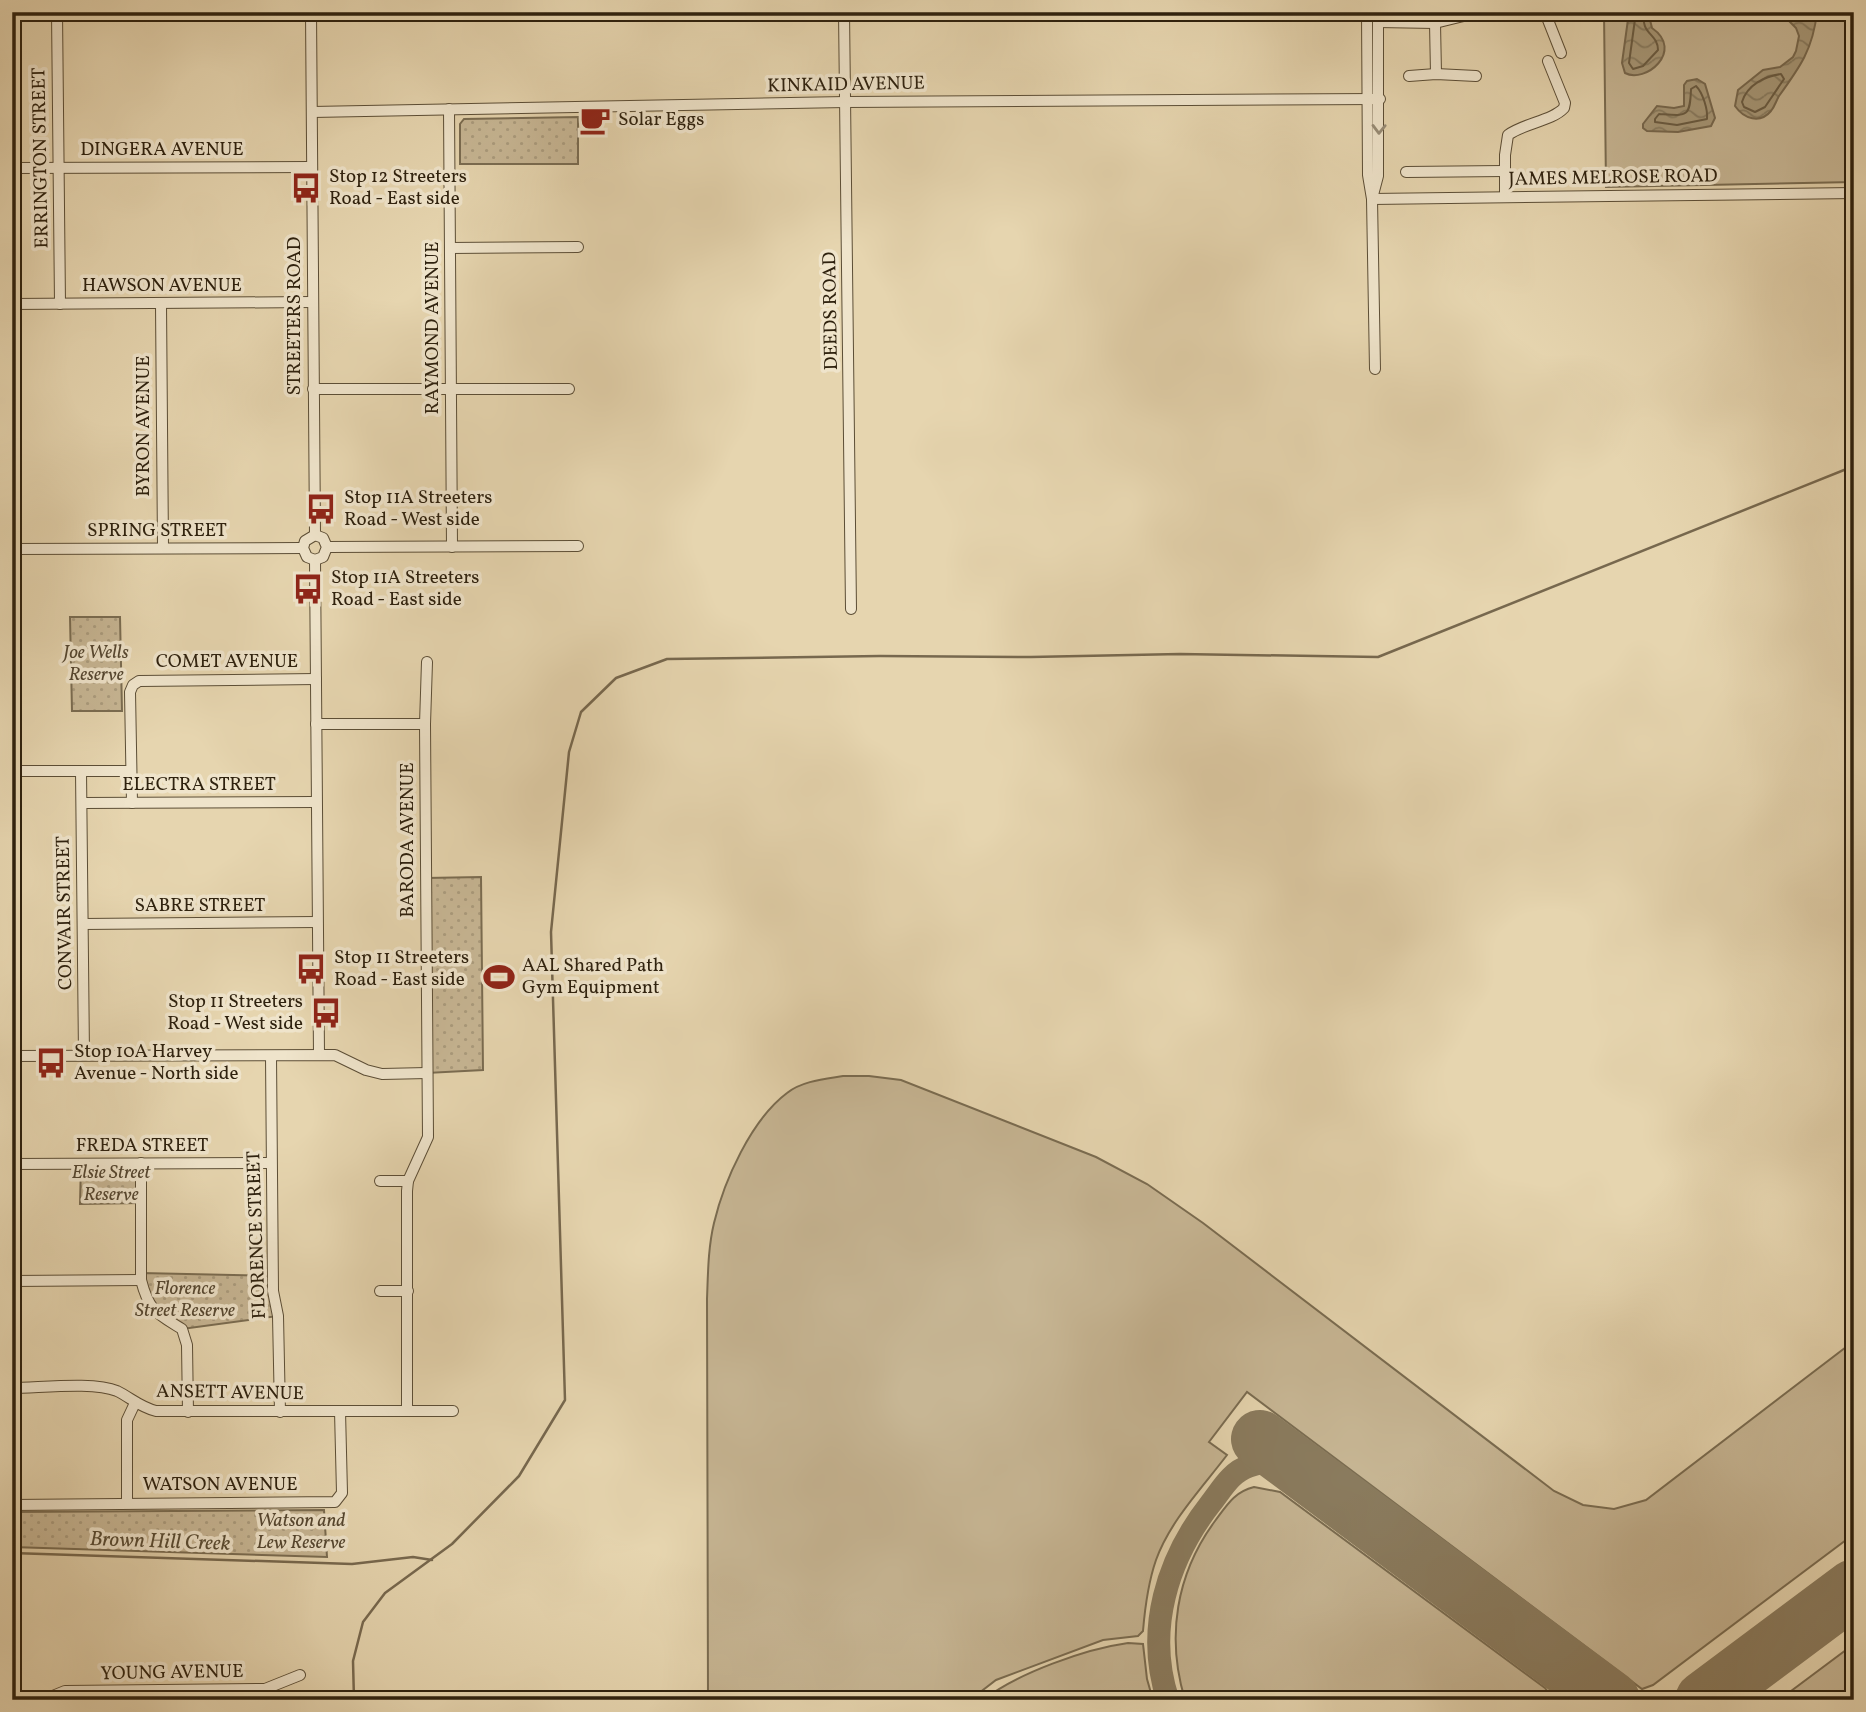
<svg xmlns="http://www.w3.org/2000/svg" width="1866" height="1712" viewBox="0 0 1866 1712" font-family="Vollkorn,serif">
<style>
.grass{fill:#c7b694;stroke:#7a6c51;stroke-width:2}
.park{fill:url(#park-dots);stroke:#7a6c51;stroke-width:2}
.water{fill:url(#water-waves);stroke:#77684e;stroke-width:2}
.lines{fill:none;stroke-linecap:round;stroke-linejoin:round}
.shore{stroke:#6a5c43;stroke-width:2}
.stream{stroke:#77684e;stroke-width:2.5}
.taxiway{stroke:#8a7b5e;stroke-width:23}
.runway{stroke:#8a7b5e;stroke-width:58}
.minor-casing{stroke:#5c4e36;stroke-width:12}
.minor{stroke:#efe4cb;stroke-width:10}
.oneway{stroke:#988c76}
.labels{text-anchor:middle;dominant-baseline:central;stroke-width:7;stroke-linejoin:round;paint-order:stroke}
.street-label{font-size:19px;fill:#2e210e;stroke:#efe4cb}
.poi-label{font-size:19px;fill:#2e210e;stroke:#efe4cb;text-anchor:start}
.park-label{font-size:19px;font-style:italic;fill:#544630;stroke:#efe4cb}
.water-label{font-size:21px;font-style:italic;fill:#584b33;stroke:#efe4cb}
</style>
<defs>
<pattern id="park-dots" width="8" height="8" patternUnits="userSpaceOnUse" patternTransform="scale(1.75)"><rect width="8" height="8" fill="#c7b694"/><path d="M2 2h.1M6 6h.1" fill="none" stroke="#ab9c7e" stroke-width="1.8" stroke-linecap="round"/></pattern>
<pattern id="water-waves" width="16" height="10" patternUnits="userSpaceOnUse" patternTransform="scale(1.75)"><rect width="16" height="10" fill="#a79878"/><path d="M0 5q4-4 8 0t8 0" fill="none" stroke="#887c61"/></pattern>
</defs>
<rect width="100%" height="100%" fill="#e6d5af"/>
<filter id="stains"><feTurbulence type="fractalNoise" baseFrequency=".00286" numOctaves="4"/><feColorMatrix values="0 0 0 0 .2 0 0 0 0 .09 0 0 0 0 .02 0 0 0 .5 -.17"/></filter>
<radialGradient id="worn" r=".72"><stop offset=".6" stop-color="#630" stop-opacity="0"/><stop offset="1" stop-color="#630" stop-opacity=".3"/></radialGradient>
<g class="grass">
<path d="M1604,12H1854V182L1606,187Z"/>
<path d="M843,1076H869L901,1080L1096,1157L1147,1184L1203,1223L1554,1491L1583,1505L1614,1509L1646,1500L1854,1341V1534L1653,1685L1642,1689L1247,1392L1209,1442L1227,1455C1202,1488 1170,1521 1156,1560C1148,1583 1145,1607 1143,1631L1138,1636L1103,1640L996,1680L970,1700H708L707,1299C708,1274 708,1248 714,1223C724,1181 751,1120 787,1093C802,1081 825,1079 843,1076Z"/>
<path d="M1254,1487L1280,1492L1545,1688L1554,1700H1185C1166,1637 1176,1574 1215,1521C1227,1505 1234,1492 1254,1487Z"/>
<path d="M1128,1643L1143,1644L1147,1679L1153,1700H983C1018,1673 1085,1649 1128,1643Z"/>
<path d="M1854,1644V1700H1779Z"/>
</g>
<g class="park">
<path d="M578,117V164H460V124L464,119Z"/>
<path d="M70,617H120L122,711H72Z"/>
<path d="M481,877L483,1070L427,1073L426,878Z"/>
<path d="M81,1163H141V1203L80,1204Z"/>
<path d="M141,1273L273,1276L278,1316L182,1329L156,1314Z"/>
<path d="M324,1510L327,1557L12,1547V1512Z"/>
</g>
<g class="water">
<path d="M1629,12H1652L1650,20L1652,28C1685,51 1645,84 1625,73L1622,63Z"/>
<path d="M1786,12H1817C1813,49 1800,67 1779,96C1776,101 1775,106 1771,111C1760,124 1744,119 1735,106L1738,90L1763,70L1780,67L1793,57L1796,51L1799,36L1796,28L1787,19Z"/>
<path d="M1697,79L1705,84L1715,118L1711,126L1678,132L1647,131L1643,128V124L1657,106L1674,108L1684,106V85L1687,81Z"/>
</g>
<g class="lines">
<g class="shore">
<path d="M1636,12L1629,63L1633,69L1643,66L1658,50C1658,33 1639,34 1645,12"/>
<path d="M1781,74L1784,79L1765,107L1755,112L1744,107L1742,102C1747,85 1765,76 1781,74Z"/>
<path d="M1696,86C1703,93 1708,110 1707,119L1677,125L1655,122V119L1659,114C1687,116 1690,118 1691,89Z"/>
</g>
<g class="stream">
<path d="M12,1553L352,1564L413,1557L432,1560"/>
<path d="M354,1700L353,1661L363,1622L385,1593L452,1544L519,1476L565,1400L551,932L569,752L581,712L616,678L667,659L880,656L1031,657L1180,654L1378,657L1854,466"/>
</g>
<path class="taxiway" d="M1168,1700C1145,1630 1167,1559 1211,1503C1222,1489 1231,1472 1249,1466C1266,1459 1284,1464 1301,1469"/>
<g class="runway">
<path d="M1260,1439L1611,1700"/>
<path d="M1704,1700L1854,1588"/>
</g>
<g class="minor-casing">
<g id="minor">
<path d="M57,12L60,304"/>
<path d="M844,12L851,609"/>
<path d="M1367,12L1368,175L1372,199L1375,369"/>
<path d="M1543,12L1546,15L1561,53"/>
<path d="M12,14L311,12L315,535"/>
<path d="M1378,22L1435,23L1480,12"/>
<path d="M1435,23L1436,74"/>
<path d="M1409,76L1436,74L1476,76"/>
<path d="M449,109L452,547"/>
<path d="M312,112L846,102L1380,99"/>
<path d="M12,168L312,167"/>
<path d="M1406,172L1504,171"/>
<path d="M1373,195L1378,176V12"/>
<path d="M1505,197V155L1508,135C1524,123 1552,121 1564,108L1565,103L1548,61"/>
<path d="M1372,199L1854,193"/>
<path d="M450,248L578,247"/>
<path d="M12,304L312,302"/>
<path d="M161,304L163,548"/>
<path d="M313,389H569"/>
<path d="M327,547L578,546"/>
<path d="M12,549L303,548"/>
<path d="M12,559V628"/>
<path d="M315,560L319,1054"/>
<path d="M315,560L307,557L303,548L305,541L315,535"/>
<path d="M315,560L323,557L327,547L323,538L315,535"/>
<path d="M316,724H425"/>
<path d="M12,771H131"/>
<path d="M81,771L84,1055"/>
<path d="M82,803L316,802"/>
<path d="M132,803L130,692L133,685L139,681L316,679"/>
<path d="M83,924L317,922"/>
<path d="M12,1056L335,1055L366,1070L382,1074L427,1073"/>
<path d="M271,1056L273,1291L278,1316L280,1412"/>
<path d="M141,1163V1280C149,1311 156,1313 182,1329L187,1345L188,1412"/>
<path d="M12,1164L271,1163"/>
<path d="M380,1181H408"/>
<path d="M12,1281L141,1280"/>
<path d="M380,1291H408"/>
<path d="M12,1388C39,1388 94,1381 117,1391C131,1398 140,1407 156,1411H453"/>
<path d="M407,1411V1191L408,1181L428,1137L425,724L427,662"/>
<path d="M127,1503V1420L135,1403"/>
<path d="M12,1505L335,1502L342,1493L340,1411"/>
<path d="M43,1700L65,1691L265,1689L300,1675"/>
</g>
</g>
<use href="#minor" class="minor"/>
</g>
<defs><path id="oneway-chevron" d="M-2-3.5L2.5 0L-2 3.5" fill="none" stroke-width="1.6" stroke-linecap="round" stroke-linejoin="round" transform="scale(1.75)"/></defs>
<use class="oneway" href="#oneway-chevron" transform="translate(1379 129) rotate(91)"/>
<defs>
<g id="cafe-bare" transform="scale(2.415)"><path d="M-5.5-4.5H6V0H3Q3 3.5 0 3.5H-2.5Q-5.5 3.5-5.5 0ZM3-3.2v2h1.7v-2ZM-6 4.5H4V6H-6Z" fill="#8f2418" stroke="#efe4cb" stroke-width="2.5" paint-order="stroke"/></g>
<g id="bus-bare" transform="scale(2.415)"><path d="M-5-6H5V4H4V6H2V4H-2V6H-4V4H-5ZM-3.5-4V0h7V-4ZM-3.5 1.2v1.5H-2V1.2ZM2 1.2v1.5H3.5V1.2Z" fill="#8f2418" stroke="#efe4cb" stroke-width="2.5" paint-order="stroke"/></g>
<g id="stadium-bare" transform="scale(2.415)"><path d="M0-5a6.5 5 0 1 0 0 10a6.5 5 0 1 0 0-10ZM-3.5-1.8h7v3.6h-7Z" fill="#8f2418" stroke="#efe4cb" stroke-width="2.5" paint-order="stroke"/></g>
</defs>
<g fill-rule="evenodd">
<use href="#cafe-bare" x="595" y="120"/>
<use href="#bus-bare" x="306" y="188"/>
<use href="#bus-bare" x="321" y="509"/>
<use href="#bus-bare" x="308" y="589"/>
<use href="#bus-bare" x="311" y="969"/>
<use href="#stadium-bare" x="499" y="977"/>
<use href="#bus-bare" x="326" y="1013"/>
<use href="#bus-bare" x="51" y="1063"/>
</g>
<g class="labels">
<g class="street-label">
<text transform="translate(846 85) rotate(-1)">KINKAID AVENUE</text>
<text x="162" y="150">DINGERA AVENUE</text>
<text transform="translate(41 158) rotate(-91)">ERRINGTON STREET</text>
<text transform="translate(1613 178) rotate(-1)">JAMES MELROSE ROAD</text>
<text x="162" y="286">HAWSON AVENUE</text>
<text transform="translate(831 311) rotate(-91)">DEEDS ROAD</text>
<text transform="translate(295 316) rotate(-90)">STREETERS ROAD</text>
<text transform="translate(433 328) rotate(-90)">RAYMOND AVENUE</text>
<text transform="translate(144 426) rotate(-90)">BYRON AVENUE</text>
<text x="157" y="531">SPRING STREET</text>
<text x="227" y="662">COMET AVENUE</text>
<text x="199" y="785">ELECTRA STREET</text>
<text transform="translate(408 840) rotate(-90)">BARODA AVENUE</text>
<text x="200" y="906">SABRE STREET</text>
<text transform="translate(65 913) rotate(-91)">CONVAIR STREET</text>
<text x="142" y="1146">FREDA STREET</text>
<text transform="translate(257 1235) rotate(-92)">FLORENCE STREET</text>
<text transform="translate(230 1393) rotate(1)">ANSETT AVENUE</text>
<text x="220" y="1485">WATSON AVENUE</text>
<text transform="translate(172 1673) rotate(-1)">YOUNG AVENUE</text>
</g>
<g class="poi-label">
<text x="618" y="120">Solar Eggs</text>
<text x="329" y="177">Stop 12 Streeters<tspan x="329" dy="22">Road - East side</tspan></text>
<text x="344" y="498">Stop 11A Streeters<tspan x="344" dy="22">Road - West side</tspan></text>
<text x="331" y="578">Stop 11A Streeters<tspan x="331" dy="22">Road - East side</tspan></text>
<text x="334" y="958">Stop 11 Streeters<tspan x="334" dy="22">Road - East side</tspan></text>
<text x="522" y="966">AAL Shared Path<tspan x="522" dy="22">Gym Equipment</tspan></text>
<text x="303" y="1002" text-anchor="end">Stop 11 Streeters<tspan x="303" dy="22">Road - West side</tspan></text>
<text x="74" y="1052">Stop 10A Harvey<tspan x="74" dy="22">Avenue - North side</tspan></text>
</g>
<g class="park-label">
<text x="96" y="653">Joe Wells<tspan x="96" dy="22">Reserve</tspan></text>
<text x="111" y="1173">Elsie Street<tspan x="111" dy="22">Reserve</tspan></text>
<text x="185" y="1289">Florence<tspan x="185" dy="22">Street Reserve</tspan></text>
<text x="301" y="1521">Watson and<tspan x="301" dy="22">Lew Reserve</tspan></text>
</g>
<g class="water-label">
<text transform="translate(160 1542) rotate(2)">Brown Hill Creek</text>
</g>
</g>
<rect width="1866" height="1712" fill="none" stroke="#e6d5af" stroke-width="42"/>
<rect x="14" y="14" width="1838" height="1684" fill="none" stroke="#2e210e" stroke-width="3.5"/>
<rect x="21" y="21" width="1824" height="1670" fill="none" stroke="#2e210e" stroke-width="2"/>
<rect width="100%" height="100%" filter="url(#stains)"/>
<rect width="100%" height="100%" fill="url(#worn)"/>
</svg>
